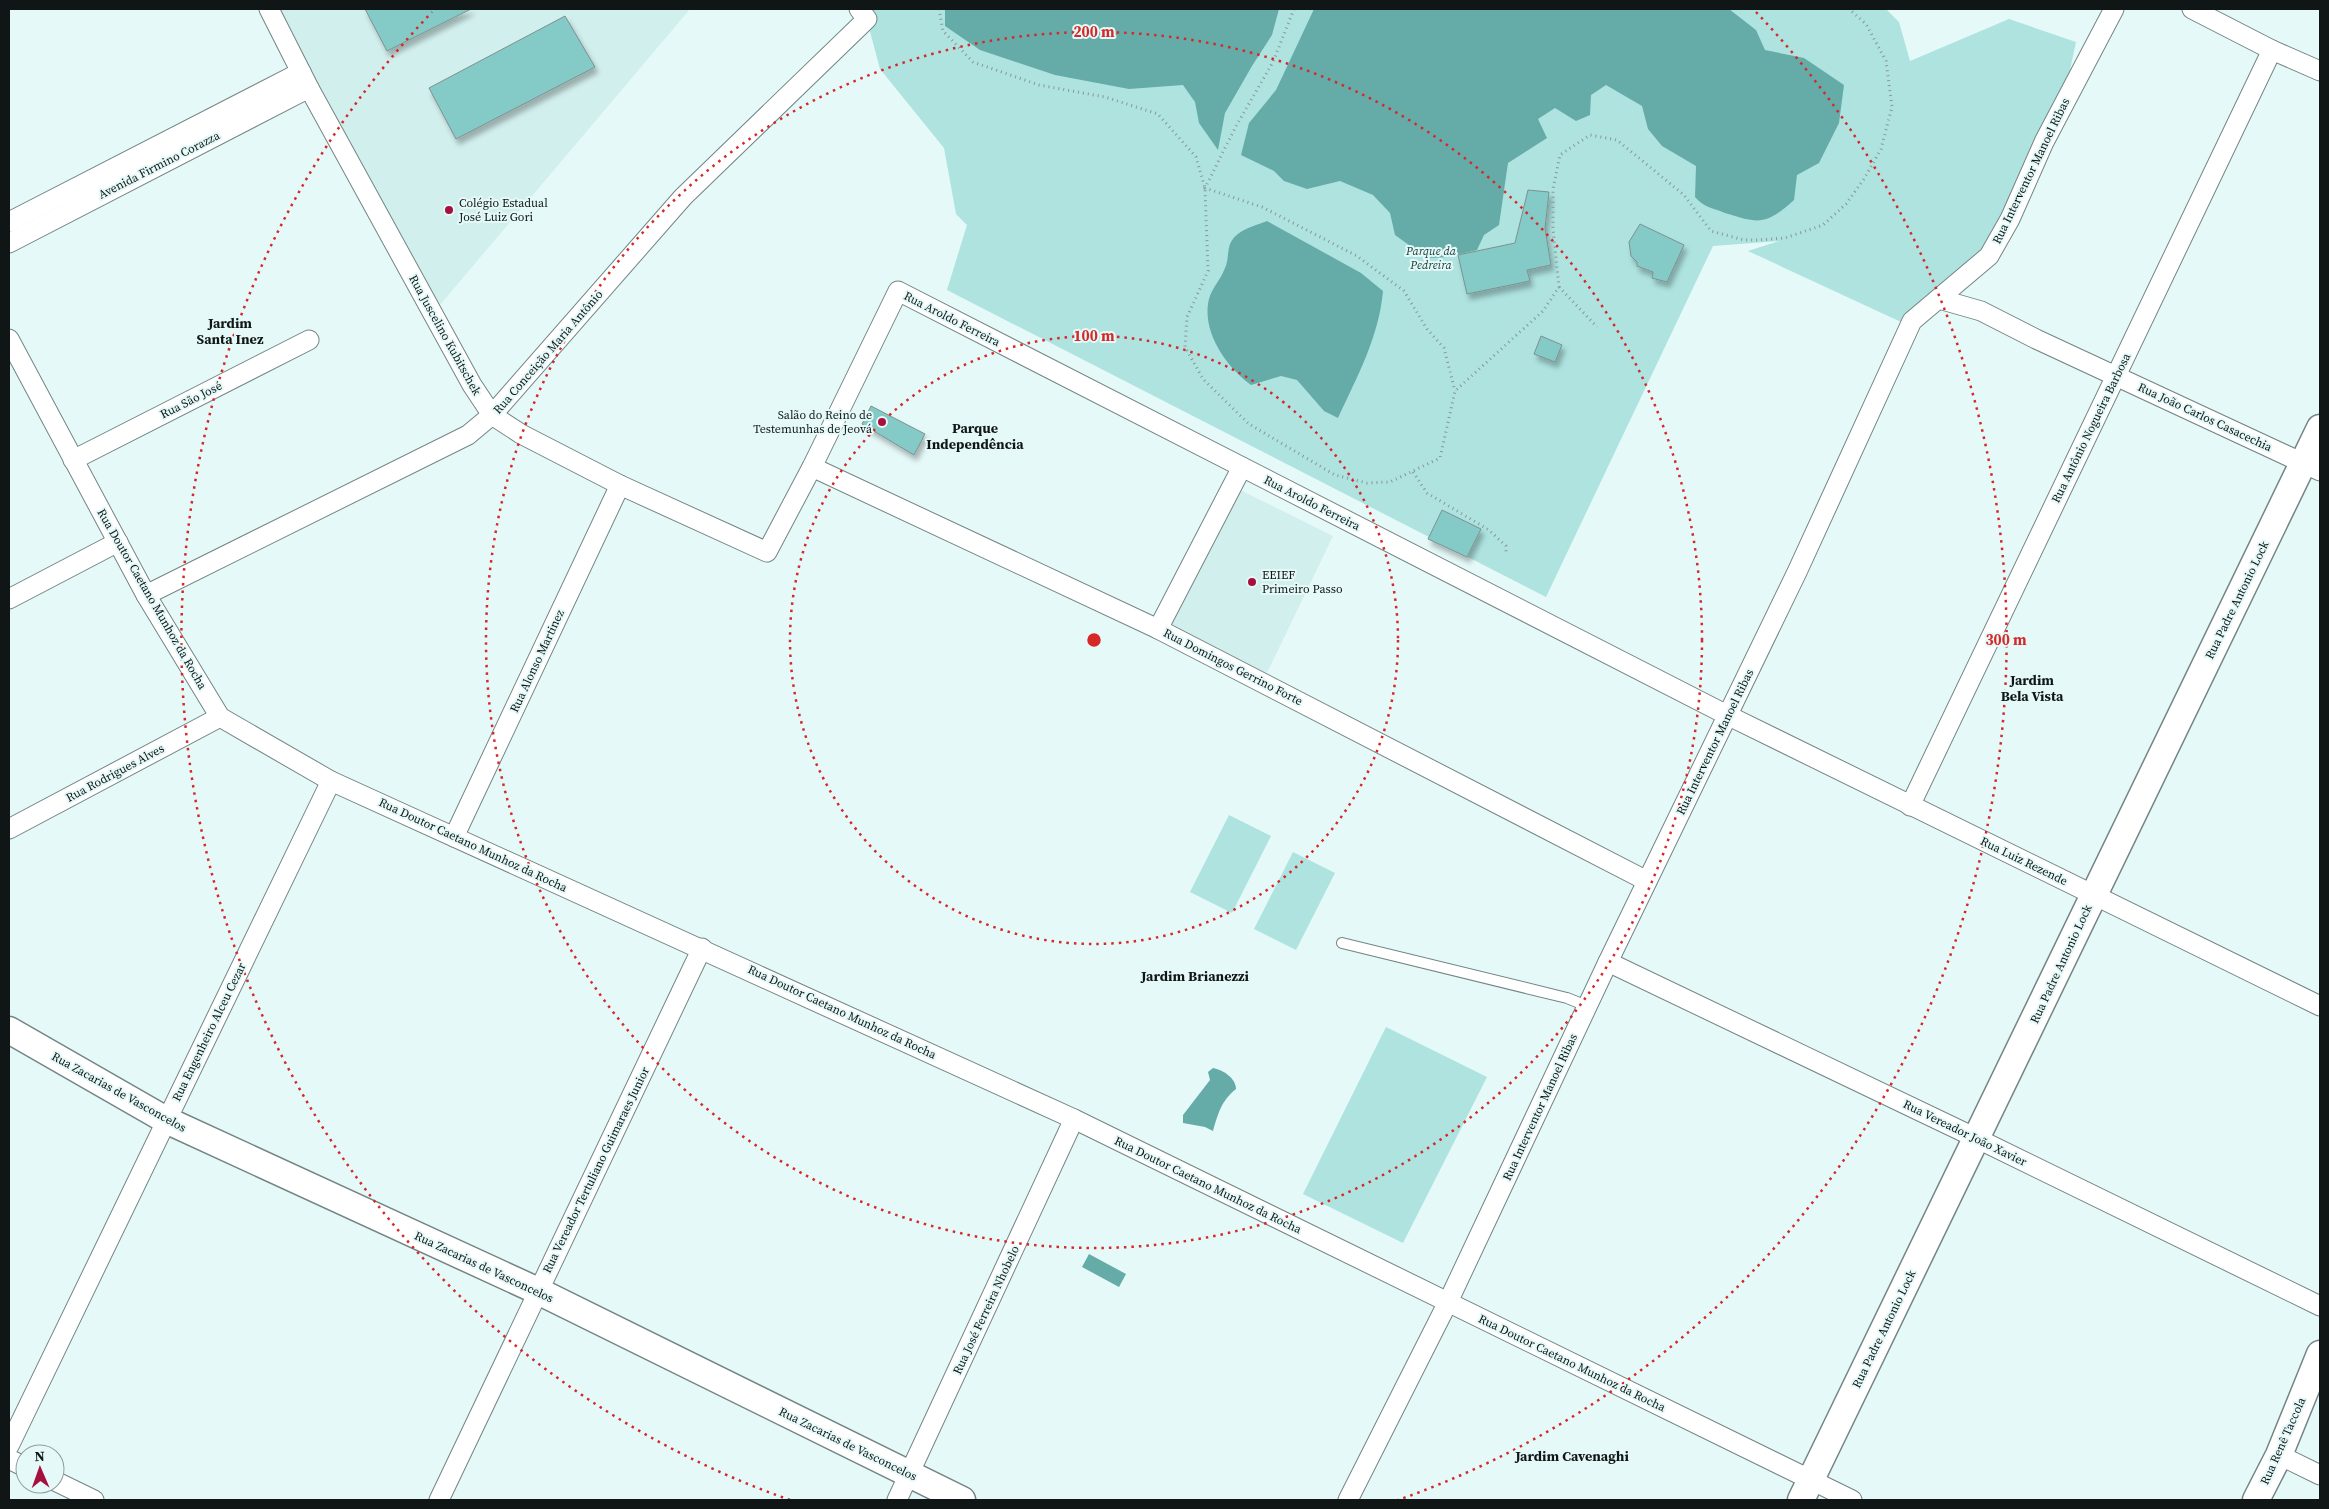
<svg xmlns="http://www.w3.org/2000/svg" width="2329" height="1509" viewBox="0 0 2329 1509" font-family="'Source Serif 4',serif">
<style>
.built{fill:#d1efed}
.green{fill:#aee3e0}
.water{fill:#65aca9}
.building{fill:#84cac7;stroke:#7e908f;filter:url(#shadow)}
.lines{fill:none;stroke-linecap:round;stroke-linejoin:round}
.lane-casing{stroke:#738584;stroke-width:12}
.street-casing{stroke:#738584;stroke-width:21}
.secondary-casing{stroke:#738584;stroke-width:29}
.path{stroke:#899797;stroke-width:3;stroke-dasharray:1 4;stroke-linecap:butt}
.lane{stroke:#fff;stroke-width:10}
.street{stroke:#fff;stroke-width:19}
.secondary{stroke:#fff;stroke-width:26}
.ring{fill:none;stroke:#d62828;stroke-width:2.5;stroke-dasharray:2.5 5}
.poi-dot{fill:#a70f3e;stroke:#e5f9f8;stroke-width:2}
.labels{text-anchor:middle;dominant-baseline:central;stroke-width:4;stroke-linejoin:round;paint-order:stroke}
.street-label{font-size:12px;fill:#101616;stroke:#e5f9f8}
.poi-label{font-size:12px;fill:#101616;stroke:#e5f9f8;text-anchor:start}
.park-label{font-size:12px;font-style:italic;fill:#183b3a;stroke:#e5f9f8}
.neighbourhood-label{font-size:14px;font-weight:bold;fill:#101616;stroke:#e5f9f8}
.centre{fill:#d62828;stroke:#e5f9f8;stroke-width:2.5}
.ring-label{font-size:15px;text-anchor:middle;font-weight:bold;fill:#d62828;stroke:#e5f9f8;stroke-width:4;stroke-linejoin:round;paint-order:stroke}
</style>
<defs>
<filter id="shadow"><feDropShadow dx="3" dy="5.5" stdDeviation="2.5" flood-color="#0004"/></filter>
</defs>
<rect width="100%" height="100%" fill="#e5f9f8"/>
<g class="built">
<path d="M271,9H690L434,312Z"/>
<path d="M1240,490L1333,536L1267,673L1170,627Z"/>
</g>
<g class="green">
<path d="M864,9H1886L1899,22L1910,61L2009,19L2076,42L2070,70L1990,242L1939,291L1901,322L1748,251L1779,241L1713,246L1546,597L947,290L967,225L956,214L944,148L880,69Z"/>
<path d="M1229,815L1271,836L1232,913L1190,892Z"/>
<path d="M1293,852L1335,873L1296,950L1254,929Z"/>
<path d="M1386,1027L1487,1077L1403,1243L1303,1194Z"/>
</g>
<g class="water">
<path d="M945,9H1279L1272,35L1252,66L1225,113L1218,150L1199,123L1195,102L1183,85L1129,89L1055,75L980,50L945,26Z"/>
<path d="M1314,9H1729L1756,30L1765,50L1804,58L1844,85L1839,123L1819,163L1797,175L1794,200C1766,225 1760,224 1725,213C1713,208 1703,207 1695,197L1696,166L1662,146L1648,129L1642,106L1606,85L1591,95L1590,115L1576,121L1555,108L1538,119L1547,138L1508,163L1499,225L1484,235L1477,250L1448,257L1427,258L1395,235L1390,213L1373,195L1340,181L1307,189L1284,181L1274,171L1241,155L1249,123L1276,90Z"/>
<path d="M1267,221L1361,273L1383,291C1379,337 1357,377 1338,418L1324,411L1297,380L1281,376L1251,385C1226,367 1201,331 1209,299C1212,288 1221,279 1225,268C1229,260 1227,249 1231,242C1238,229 1255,226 1267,221Z"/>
<path d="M1213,1068C1223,1070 1236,1078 1236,1089C1221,1101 1218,1114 1213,1131L1205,1127L1183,1123V1115L1210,1080L1208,1072Z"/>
<path d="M1089,1254L1126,1274L1119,1287L1082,1267Z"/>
</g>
<g class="building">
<path d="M365,9H471L387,51Z"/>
<path d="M565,16L595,67L456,139L429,88Z"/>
<path d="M1528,190L1549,192L1545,228L1551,265L1527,270L1530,281L1467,294L1458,255L1515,243Z"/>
<path d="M1640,224L1684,245L1667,282L1652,278L1653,272L1637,266V262L1631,256L1629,242Z"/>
<path d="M1541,336L1562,345L1555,362L1534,354Z"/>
<path d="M871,406L925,434L914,455L862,424Z"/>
<path d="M1442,510L1481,529L1467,557L1428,539Z"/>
</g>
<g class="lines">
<g class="lane-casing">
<path id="lane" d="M1342,943L1567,998L1587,1006"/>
</g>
<g class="street-casing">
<g id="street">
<path d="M269,9L309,88L472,385L492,415L521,434L620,485L767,552L812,467L898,291L1727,715L2320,1006"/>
<path d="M2192,9L2272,50L2320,71"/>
<path d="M9,222L301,72"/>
<path d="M9,243L309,88"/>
<path d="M1939,299L1981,311L2036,339L2320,471"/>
<path d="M9,339L146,595L220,717L331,781L1074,1119L1852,1500"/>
<path d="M73,460L309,340"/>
<path d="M812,467L1158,629L1647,881"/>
<path d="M146,595L468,435L492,415L683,197L867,19L859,9"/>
<path d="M9,599L118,542"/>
<path d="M1158,629L1242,467"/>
<path d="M1910,806L2272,50"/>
<path d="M9,829L220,717"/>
<path d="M454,837L620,485"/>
<path d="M1608,962L1976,1138L2320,1306"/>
<path d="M9,1446L331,781"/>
<path d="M2279,1455L2320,1475"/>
<path d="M9,1459L25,1467"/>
<path d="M55,1481L94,1500"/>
<path d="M439,1500L702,948"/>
<path d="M897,1500L1074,1119"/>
<path d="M1348,1500L1448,1302L1608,962L1797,572L1912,321L1989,256L2010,219L2044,142L2114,9"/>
</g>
</g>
<g class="secondary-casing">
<g id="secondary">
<path d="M9,1030L166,1120L538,1291L962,1500"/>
<path d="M1801,1500L2320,428"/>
<path d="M2256,1500L2279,1455L2320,1354"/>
</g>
</g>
<g class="path">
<path d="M939,9L943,31L973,62L1039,85L1105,97L1158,114L1196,157L1205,188L1208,271L1187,317L1185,347L1203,379L1249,424L1335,475L1367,483L1390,482L1440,458L1455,391L1543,311L1559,287L1553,229V189L1560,155L1590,135L1617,140L1684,195L1711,231L1744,240H1758L1785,238L1823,225L1846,204L1864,179L1881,149L1892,107L1886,61L1866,24L1849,9"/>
<path d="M1294,9L1273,62L1235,128L1205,188L1262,207L1357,256L1404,291L1427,329L1444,348L1455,391"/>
<path d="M1559,287L1597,327"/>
<path d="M1413,472L1427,493L1489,530L1506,546V553"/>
</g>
<use href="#lane" class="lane"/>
<use href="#street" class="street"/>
<use href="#secondary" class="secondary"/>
</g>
<g class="ring">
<circle cx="1094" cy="640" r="304"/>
<circle cx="1094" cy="640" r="608"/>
<path d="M790 1500A912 912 0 0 1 432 12M1756 12A912 912 0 0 1 1398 1500"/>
</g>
<g class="poi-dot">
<circle cx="449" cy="210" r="5"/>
<circle cx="882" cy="422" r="5"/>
<circle cx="1252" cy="582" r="5"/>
</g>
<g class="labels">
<g class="street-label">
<text transform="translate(159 165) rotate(-27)">Avenida Firmino Corazza</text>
<text transform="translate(2031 171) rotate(-64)">Rua Interventor Manoel Ribas</text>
<text transform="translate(952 319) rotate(27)">Rua Aroldo Ferreira</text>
<text transform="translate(445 335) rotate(61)">Rua Juscelino Kubitschek</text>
<text transform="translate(548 352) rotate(-49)">Rua Conceição Maria Antônio</text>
<text transform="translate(191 400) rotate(-27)">Rua São José</text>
<text transform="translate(2205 417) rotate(25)">Rua João Carlos Casacechia</text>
<text transform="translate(2091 428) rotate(-64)">Rua Antônio Nogueira Barbosa</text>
<text transform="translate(1312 503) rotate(27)">Rua Aroldo Ferreira</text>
<text transform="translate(152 599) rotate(60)">Rua Doutor Caetano Munhoz da Rocha</text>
<text transform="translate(2237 600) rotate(-64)">Rua Padre Antonio Lock</text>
<text transform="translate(537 661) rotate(-65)">Rua Alonso Martinez</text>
<text transform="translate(1233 667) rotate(27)">Rua Domingos Gerrino Forte</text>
<text transform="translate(1715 742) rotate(-64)">Rua Interventor Manoel Ribas</text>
<text transform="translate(115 773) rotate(-28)">Rua Rodrigues Alves</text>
<text transform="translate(473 845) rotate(25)">Rua Doutor Caetano Munhoz da Rocha</text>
<text transform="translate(2024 861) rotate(26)">Rua Luiz Rezende</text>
<text transform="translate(2061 964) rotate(-65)">Rua Padre Antonio Lock</text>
<text transform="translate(842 1012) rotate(25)">Rua Doutor Caetano Munhoz da Rocha</text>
<text transform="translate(209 1032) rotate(-64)">Rua Engenheiro Alceu Cezar</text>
<text transform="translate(119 1092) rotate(29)">Rua Zacarias de Vasconcelos</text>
<text transform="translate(1540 1107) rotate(-65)">Rua Interventor Manoel Ribas</text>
<text transform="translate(1965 1133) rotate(26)">Rua Vereador João Xavier</text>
<text transform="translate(596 1170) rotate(-64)">Rua Vereador Tertuliano Guimaraes Junior</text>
<text transform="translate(1208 1185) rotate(26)">Rua Doutor Caetano Munhoz da Rocha</text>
<text transform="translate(484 1267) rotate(25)">Rua Zacarias de Vasconcelos</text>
<text transform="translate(986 1310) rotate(-65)">Rua José Ferreira Nhobelo</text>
<text transform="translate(1884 1329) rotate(-64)">Rua Padre Antonio Lock</text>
<text transform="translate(1572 1363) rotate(26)">Rua Doutor Caetano Munhoz da Rocha</text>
<text transform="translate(2283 1441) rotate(-66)">Rua Renê Taccola</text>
<text transform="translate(848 1444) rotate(26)">Rua Zacarias de Vasconcelos</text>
</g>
<g class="poi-label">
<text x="459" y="203">Colégio Estadual<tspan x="459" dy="14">José Luiz Gori</tspan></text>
<text x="872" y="415" text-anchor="end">Salão do Reino de<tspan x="872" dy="14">Testemunhas de Jeová</tspan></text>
<text x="1262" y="575">EEIEF<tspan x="1262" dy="14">Primeiro Passo</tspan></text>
</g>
<g class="park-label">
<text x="1431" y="251">Parque da<tspan x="1431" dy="14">Pedreira</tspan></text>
</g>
<g class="neighbourhood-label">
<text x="230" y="323">Jardim<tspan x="230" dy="16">Santa Inez</tspan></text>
<text x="975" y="428">Parque<tspan x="975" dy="16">Independência</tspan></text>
<text x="2032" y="680">Jardim<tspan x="2032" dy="16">Bela Vista</tspan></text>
<text x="1195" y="976">Jardim Brianezzi</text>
<text x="1572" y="1456">Jardim Cavenaghi</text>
</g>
</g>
<circle cx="1094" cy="640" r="8" class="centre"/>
<g class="ring-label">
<text x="1094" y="37">200 m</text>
<text x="1094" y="341">100 m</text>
<text x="2006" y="645">300 m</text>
</g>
<rect width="2329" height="1509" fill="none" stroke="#101616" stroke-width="20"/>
<g transform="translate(40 1469) rotate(358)"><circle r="24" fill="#e5f9f8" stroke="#909e9e"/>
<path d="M0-4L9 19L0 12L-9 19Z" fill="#a70f3e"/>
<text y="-8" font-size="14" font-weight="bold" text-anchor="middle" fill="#101616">N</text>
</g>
</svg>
